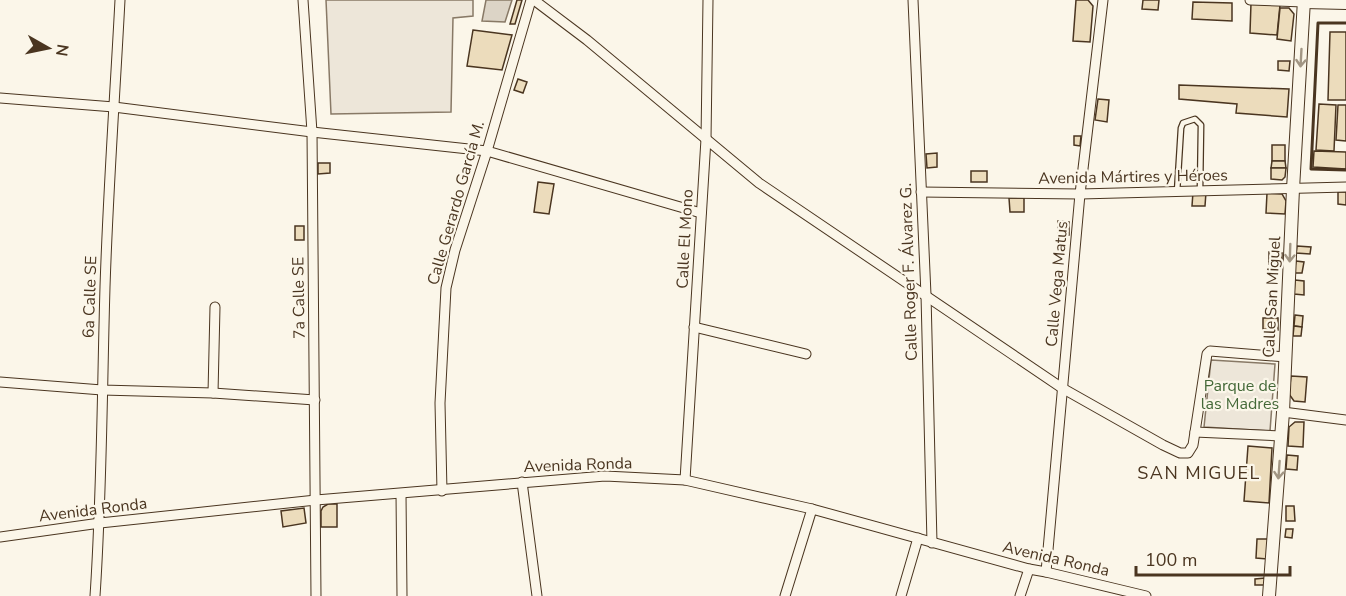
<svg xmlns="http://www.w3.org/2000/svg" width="1346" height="596" viewBox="0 0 1346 596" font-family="'Nunito Sans',sans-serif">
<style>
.green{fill:#ede6d9;stroke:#887966;stroke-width:1.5}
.water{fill:#dcd4c6;stroke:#887966;stroke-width:1.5}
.building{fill:#ecdcbc;stroke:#4a3520;stroke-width:1.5}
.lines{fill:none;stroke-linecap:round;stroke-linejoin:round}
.service-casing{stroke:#4a3520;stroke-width:7}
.minor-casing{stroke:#4a3520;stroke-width:11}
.tertiary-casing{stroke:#4a3520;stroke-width:14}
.service{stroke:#fbf6e9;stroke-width:4.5}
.minor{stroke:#fbf6e9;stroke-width:9}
.tertiary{stroke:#fbf6e9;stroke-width:12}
.wall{stroke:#4a3520;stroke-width:3}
.oneway{stroke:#a29684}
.labels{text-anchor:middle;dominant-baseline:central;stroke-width:4.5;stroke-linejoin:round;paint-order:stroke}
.street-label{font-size:16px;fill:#4a3520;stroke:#fbf6e9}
.park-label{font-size:16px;fill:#436837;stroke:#fbf6e9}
.neighbourhood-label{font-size:18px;letter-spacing:1.5px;fill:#4a3520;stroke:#fbf6e9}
</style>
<rect width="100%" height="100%" fill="#fbf6e9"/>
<g class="green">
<path d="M326,0H473V16L453,18L451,112L331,114Z"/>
<path d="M1211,360L1275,364L1270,431L1204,427Z"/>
</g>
<path class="water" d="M486,0H512L505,22L482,21Z"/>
<g class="building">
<path d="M517,0H522L515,24H510Z"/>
<path d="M1076,0H1088L1093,6L1090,42L1073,41Z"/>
<path d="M1143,0H1159L1158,10L1142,9Z"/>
<path d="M1193,2L1232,3V21L1192,19Z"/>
<path d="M1251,3L1280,5L1277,35L1250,33Z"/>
<path d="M1280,8H1289L1294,14L1291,41L1277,39Z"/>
<path d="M473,30L512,35L502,70L467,66Z"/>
<path d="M1330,32H1346V100H1328Z"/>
<path d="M1278,61H1290L1289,71L1278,70Z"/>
<path d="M518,79L527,82L523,93L514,90Z"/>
<path d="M1179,85L1289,89L1287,117L1236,113L1237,104L1179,99Z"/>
<path d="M1098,99L1109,100L1107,122L1095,120Z"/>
<path d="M1319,104L1336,105L1334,151L1316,150Z"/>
<path d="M1338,105H1346V141L1336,140Z"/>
<path d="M1074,136H1081L1080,146L1074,145Z"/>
<rect x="1272" y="145" width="13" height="16"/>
<path d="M1314,151L1346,152V169L1313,167Z"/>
<path d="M937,153V167L927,168L926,154Z"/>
<path d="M1272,161H1285L1286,168H1271Z"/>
<path d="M318,163H330V173L318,174Z"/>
<path d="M1271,168H1286L1285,177L1282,180L1271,179Z"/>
<rect x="971" y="171" width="16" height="11"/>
<path d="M538,182L554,184L549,214L534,212Z"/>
<path d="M1193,192H1206L1205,206H1192Z"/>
<path d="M1338,192H1346V205L1338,204Z"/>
<path d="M1267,193L1282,194L1286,201L1285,214L1266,213Z"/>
<path d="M1009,198H1024V212H1010Z"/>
<path d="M1058,221L1069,222V235H1058Z"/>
<rect x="295" y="226" width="9" height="14"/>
<path d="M1297,246L1311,247L1310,254L1296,253Z"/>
<path d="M1269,252L1282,253V265L1269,264Z"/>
<path d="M1296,261L1304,262L1302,273H1294Z"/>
<path d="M1295,280L1304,281V295L1294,294Z"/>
<path d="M1295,315L1303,316L1302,327L1294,326Z"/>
<path d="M1263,318H1278V330L1263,329Z"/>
<path d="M1294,326L1302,327L1301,336H1293Z"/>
<path d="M1291,376L1307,377L1305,402L1294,401L1289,394Z"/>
<path d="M1295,422H1304L1303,447L1288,446L1289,427Z"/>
<path d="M1248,446L1272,448L1269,503L1244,501Z"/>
<path d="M1287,455L1298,456L1297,470L1286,469Z"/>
<path d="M328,504H337V527H321V511L323,507Z"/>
<path d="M1286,506H1294L1295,521H1286Z"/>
<path d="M304,508L306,523L283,527L281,511Z"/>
<path d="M1286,529H1293L1292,538L1285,537Z"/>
<path d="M1257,539H1268L1267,559L1256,558Z"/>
<path d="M1265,578V585H1255V579Z"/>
</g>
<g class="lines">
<g class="service-casing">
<path id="service" d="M1177,192L1181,128L1183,123L1195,119L1201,125L1200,191"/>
</g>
<g class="minor-casing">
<g id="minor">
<path d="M303,0L312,132L316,596"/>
<path d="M534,0L587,40L759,183L1062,388L1163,445L1180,453H1188L1193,445L1207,354L1210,351L1286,357"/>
<path d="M913,0L926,295L932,543"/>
<path d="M1250,0L1304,2"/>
<path d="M0,98L114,107L312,132L487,151L701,213"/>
<path d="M921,192L1080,194L1346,187"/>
<path d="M694,327L806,354"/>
<path d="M0,382L102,390L213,393L315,400"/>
<path d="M213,393L215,307"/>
<path d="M1283,412L1346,420"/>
<path d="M1195,432L1281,436"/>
<path d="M685,480L706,139L708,0"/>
<path d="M522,482L537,596"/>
<path d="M442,491L440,403L446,288L455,250L487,151L531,0"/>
<path d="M401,494L402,596"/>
<path d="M0,537L100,523L316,500L605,476L685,480L812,509L1029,569L1046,572L1146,596"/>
<path d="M1046,572L1080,194L1103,0"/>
<path d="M95,596C102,493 102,390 105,287C108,191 115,95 120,0"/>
<path d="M785,596L812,509"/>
<path d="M901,596L918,538"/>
<path d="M1020,596L1029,569"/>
</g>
</g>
<g class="tertiary-casing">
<g id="tertiary">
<path d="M1304,2L1346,3"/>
<path d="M1269,596L1283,412L1293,189L1304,0"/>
</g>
</g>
<use href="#service" class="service"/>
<use href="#minor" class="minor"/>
<use href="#tertiary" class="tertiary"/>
<path class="wall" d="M1346,23H1318L1311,169L1346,170"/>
</g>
<defs><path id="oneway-shaft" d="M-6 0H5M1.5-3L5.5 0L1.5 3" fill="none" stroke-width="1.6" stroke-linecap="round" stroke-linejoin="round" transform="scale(1.5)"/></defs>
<g class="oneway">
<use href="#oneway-shaft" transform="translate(1301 58) rotate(93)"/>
<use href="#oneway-shaft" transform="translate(1290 253) rotate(92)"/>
<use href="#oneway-shaft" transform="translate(1279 470) rotate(94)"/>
</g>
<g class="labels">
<g class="street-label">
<text transform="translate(1133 177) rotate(-1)">Avenida Mártires y Héroes</text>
<text transform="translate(456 203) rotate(-74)">Calle Gerardo García M.</text>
<text transform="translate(685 239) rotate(-87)">Calle El Mono</text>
<text transform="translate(909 272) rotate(-92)">Calle Roger F. Álvarez G.</text>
<text transform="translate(1057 284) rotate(-85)">Calle Vega Matus</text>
<text transform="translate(90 297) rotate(-88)">6a Calle SE</text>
<text transform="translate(1272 297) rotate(-87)">Calle San Miguel</text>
<text transform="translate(299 298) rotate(-91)">7a Calle SE</text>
<text transform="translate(578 465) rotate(-2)">Avenida Ronda</text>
<text transform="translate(93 510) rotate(-7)">Avenida Ronda</text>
<text transform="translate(1056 559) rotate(13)">Avenida Ronda</text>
</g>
<g class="park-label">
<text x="1240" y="386">Parque de<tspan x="1240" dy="18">las Madres</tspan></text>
</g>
<g class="neighbourhood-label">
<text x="1199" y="473">SAN MIGUEL</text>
</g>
</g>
<g transform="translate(48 48) rotate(99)" stroke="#fbf6e9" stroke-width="4.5" paint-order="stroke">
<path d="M0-4.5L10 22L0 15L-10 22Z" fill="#4a3520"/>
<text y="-9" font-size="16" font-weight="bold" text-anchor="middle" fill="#4a3520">N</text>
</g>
<path d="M1136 566v9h154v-9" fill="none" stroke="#4a3520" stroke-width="3"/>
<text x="1145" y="566" font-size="18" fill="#4a3520" stroke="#fbf6e9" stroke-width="4.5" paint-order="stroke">100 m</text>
</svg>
